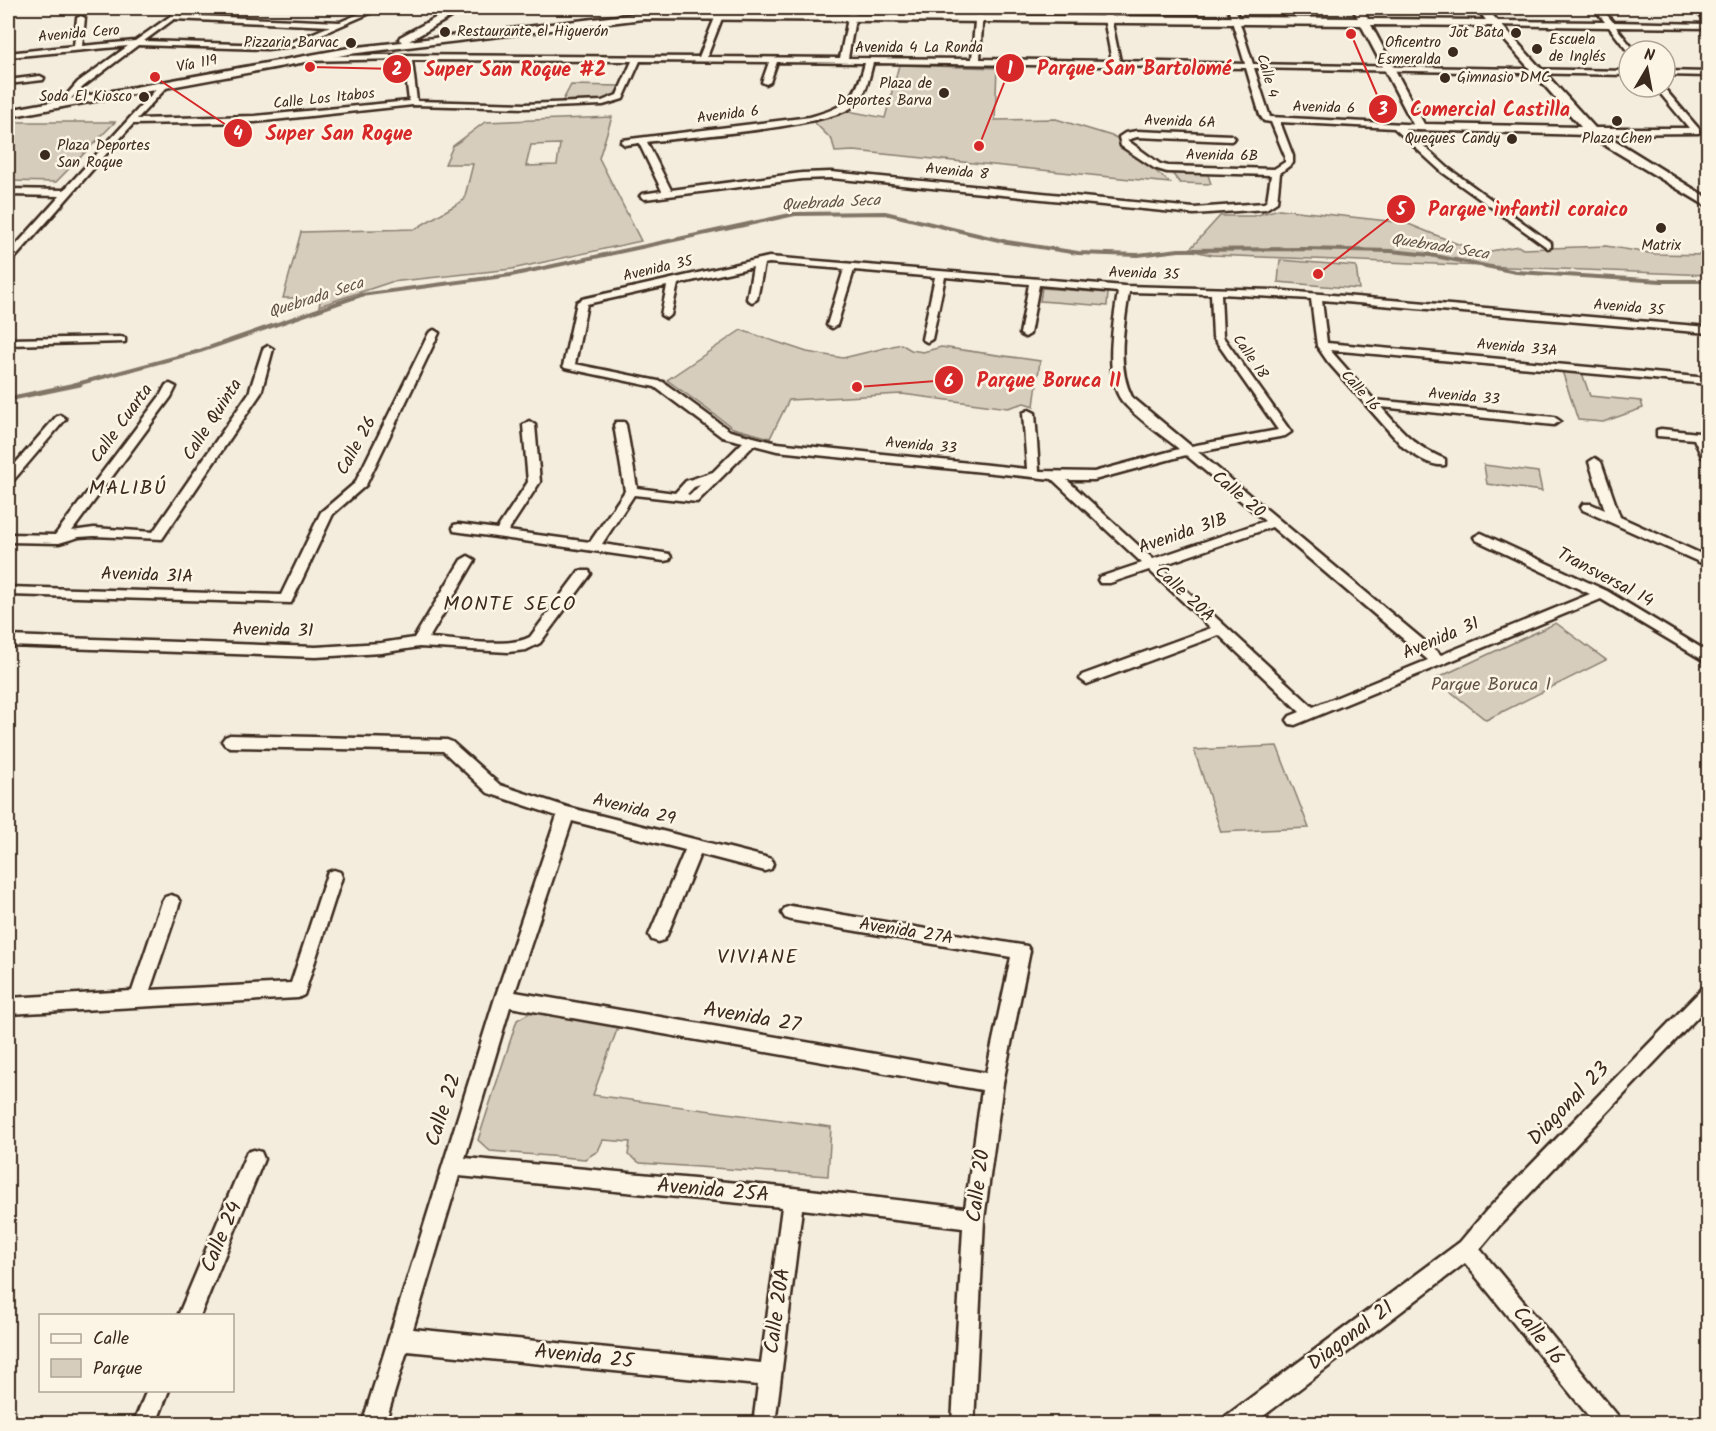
<svg xmlns="http://www.w3.org/2000/svg" width="1716" height="1431" viewBox="0 0 1716 1431" font-family="Kalam,sans-serif">
<style>
.green{fill:#d6cdbd;stroke:#887c6e;stroke-width:1.5;fill-rule:evenodd}
.lines{fill:none;stroke-linecap:round;stroke-linejoin:round}
.stream-far1{stroke:#817466;stroke-width:4}
.stream{stroke:#817466;stroke-width:5}
.street-casing{stroke:#3b2a1e;stroke-width:5}
.secondary-casing{stroke:#3b2a1e;stroke-width:5}
.street{fill:#fcf5e5;fill-rule:evenodd}
.secondary{fill:#fcf5e5;fill-rule:evenodd}
.poi-dot{fill:#3b2a1e;stroke:#fcf5e5;stroke-width:2}
.labels{text-anchor:middle;dominant-baseline:central;stroke-width:5;stroke-linejoin:round;paint-order:stroke}
.far-poi-label{font-size:15px;fill:#3b2a1e;stroke:#fcf5e5;text-anchor:end}
.far-street-label{font-size:15px;fill:#3b2a1e;stroke:#fcf5e5}
.far-water-label{font-size:16px;font-style:italic;fill:#645548;stroke:#fcf5e5}
.street-label{font-size:18px;fill:#3b2a1e;stroke:#fcf5e5}
.park-label{font-size:18px;fill:#625346;stroke:#fcf5e5}
.neighbourhood-label{font-size:20px;letter-spacing:1.5px;fill:#3b2a1e;stroke:#fcf5e5}
.near-street-label{font-size:21px;fill:#3b2a1e;stroke:#fcf5e5}
.leader{fill:none;stroke:#d62828;stroke-width:2}
.callout-dot{fill:#d62828;stroke:#fcf5e5;stroke-width:2}
.mark-label{font-size:18px;text-anchor:middle;font-weight:bold;fill:#fff}
.callout-label{font-size:20px;text-anchor:middle;font-weight:bold;fill:#d62828;stroke:#fcf5e5;stroke-width:5;stroke-linejoin:round;paint-order:stroke}
</style>
<rect width="100%" height="100%" fill="#f4eddd"/>
<filter id="ink" filterUnits="userSpaceOnUse"><feTurbulence type="fractalNoise" baseFrequency=".0167" numOctaves="2"/><feDisplacementMap in="SourceGraphic" scale="12" xChannelSelector="R" yChannelSelector="G"/><feConvolveMatrix kernelMatrix="1 2 1 2 8 2 1 2 1" color-interpolation-filters="sRGB"/></filter>
<g filter="url(#ink)">
<g class="green">
<path d="M899,65L997,68L995,120L1056,119L1115,137L1170,183L854,151L835,152L832,140L814,122L848,111L885,118Z"/>
<path d="M571,85L620,86C610,108 584,101 562,102Z"/>
<path d="M612,117L599,158L641,241L512,269L391,282L319,306L321,298H283L301,232L415,229L464,200L473,164H445L453,146L485,122ZM560,144L557,165L526,166L531,145Z"/>
<path d="M15,122H115L56,182L8,181V128Z"/>
<path d="M1170,171L1207,172L1211,184L1180,183Z"/>
<path d="M1279,209L1406,223L1480,253L1518,246L1523,249L1606,246L1655,254L1708,255V275L1212,255L1189,250L1220,216H1254Z"/>
<path d="M1280,260L1356,266L1359,289L1278,282Z"/>
<path d="M1042,288L1108,293L1107,306L1040,301Z"/>
<path d="M741,330L807,352L843,358L901,344L911,350L923,352L941,347L1040,361L1034,406L1024,403L1008,408L902,394L789,400L770,438L733,428L667,380Z"/>
<path d="M1562,371L1582,373L1590,396L1641,401L1643,408L1603,422L1578,420Z"/>
<path d="M1484,465L1538,472L1542,491L1487,484Z"/>
<path d="M1556,623L1606,660L1486,720L1435,679Z"/>
<path d="M1277,746L1309,828L1221,832L1194,750Z"/>
<path d="M531,1012L618,1027L593,1095L831,1127L828,1176L640,1163L628,1155L630,1142L603,1140L598,1151L585,1159L490,1151L478,1140L517,1020Z"/>
</g>
<g class="lines">
<path class="stream-far1" d="M73,385L200,351L361,295L511,275L795,214L885,213L1007,242L1078,253L1138,255L1179,250L1304,249L1391,251L1430,255L1516,272L1662,281H1708"/>
<path class="stream" d="M8,399L80,384"/>
<g class="street-casing">
<g id="street">
<path d="M373,8H382L294,46L267,49L138,45L84,86L62,107L58,105L78,82L128,46L8,57V53L74,46L77,18L81,16L85,18L82,46L135,41L179,10L183,12L179,15L340,22ZM174,19L330,26L292,42L267,45L144,41Z"/>
<path d="M422,8H437L457,12L453,14Z"/>
<path d="M719,8H726L707,57L840,58L850,8H857L848,58L972,59L976,8H983L980,59L1112,61L1102,8H1109L1120,61L1245,64L1228,8H1235L1253,64L1629,71V75L1254,68L1270,117L1423,125L1424,127L1420,130L1405,129L1448,168L1551,243V247L1548,248L1442,172L1394,128L1280,122L1293,156V163L1280,173L1277,202L1266,209L1194,214L831,178L802,179L645,199L640,196L642,194L662,191L639,143L625,145L621,142L622,140L810,117C847,106 855,101 865,63L777,62L770,82L766,84L762,82L769,62L640,61L623,99L603,105L525,108L413,105L255,122L133,124C91,170 53,216 12,261L8,262V254L60,196L8,195V189L64,190L161,84L168,86L137,119L255,116L409,101L404,59L306,61L302,59L306,57L380,55L699,57ZM412,60L632,61L617,95L602,101L525,104L417,101ZM873,63L1246,68L1260,115L1264,121L1271,122L1285,156V162L1274,169L1168,166L1160,164L1127,140L1137,137L1231,141L1235,138L1231,135L1137,131L1125,133L1119,137L1121,146L1154,168L1167,172L1271,175L1267,201L1264,203L1194,208L831,172L802,173L671,190L647,142C686,137 831,127 855,105C867,94 869,77 873,63Z"/>
<path d="M1594,8H1601L1613,22L1708,24V28L1616,27L1635,51L1629,53L1609,27L1494,25L1490,23L1494,21L1605,22Z"/>
<path d="M1691,8H1699L1708,16V21Z"/>
<path d="M1665,71L1708,72V76L1665,75Z"/>
<path d="M40,76L44,78L43,80L8,84V80Z"/>
<path d="M1655,87H1663L1699,129V133L1591,134L1587,131L1591,128H1689Z"/>
<path d="M769,257L1124,286L1273,290L1708,327V333L1322,300L1327,343L1708,378V384L1330,350L1374,400L1554,417L1560,421L1554,425L1381,407C1402,431 1415,447 1445,459V465C1431,467 1414,455 1403,447L1328,362L1317,346L1311,299L1221,294L1223,337L1291,432L1285,436L1198,452L1441,655L1590,594L1476,540L1474,537L1481,533L1607,591L1708,652V663L1601,599L1295,725L1290,724L1287,720L1290,716L1300,712L1219,635L1087,684L1080,679L1082,675L1211,628L1149,570L1110,583H1100L1098,580L1100,577L1142,563L1052,479L777,451L754,445L697,502L634,495L602,544L664,553L669,554L671,557L669,560L664,561L454,531L453,528L454,525L459,524L497,529L528,482L523,425L529,421L535,425L540,482L508,531L590,542L625,491L614,425L616,422H624L626,425L637,488L675,493L686,481L713,472L743,442L722,437L655,387L565,368L563,366L577,302L582,299ZM769,263L844,269L827,325L832,328L837,325L854,270L935,277L922,339L927,342L932,339L945,277L1029,284L1020,334L1025,337L1030,334L1039,285L1118,292C1114,320 1103,376 1122,401C1136,418 1162,435 1179,449L1094,472L1039,471L1035,413L1029,410L1023,413L1027,469L777,443L730,431L663,382L575,364L587,304L667,286L661,315L666,318L671,315L678,284L753,267L747,299L752,302L757,299L764,264ZM1129,292L1211,294L1213,337L1278,430L1191,446L1132,397C1116,366 1124,326 1129,292ZM1186,455L1265,521L1153,559L1067,480H1094ZM700,485L690,495L687,494L694,487ZM1272,527L1428,660L1313,707L1160,566Z"/>
<path d="M434,330L439,333L366,485L333,514L291,603L8,595V587L281,595L321,512L355,483L429,333Z"/>
<path d="M121,337L125,338V342L8,345V339Z"/>
<path d="M268,346L273,349L261,393L162,539L94,536L79,537L59,543L8,542V534L55,535L160,396L166,385L170,384L176,387L171,397L72,531L94,528L153,532L249,393L263,349Z"/>
<path d="M60,415L66,419L64,421L12,482L8,483V472L56,417Z"/>
<path d="M1661,429L1708,434V461L1702,457L1694,439L1657,436V430Z"/>
<path d="M1595,458L1601,462L1620,517L1708,557V566L1583,510L1581,507L1583,504H1591L1605,510L1589,462Z"/>
<path d="M468,556L475,560L429,638C455,639 508,649 530,637L579,571H589L591,574L540,643L526,650L508,652L419,647L381,653L316,657L8,646V636L316,647L381,643L414,638L461,560Z"/>
<path d="M230,735L447,740L452,742L500,785L567,807L765,857L771,859L773,864L771,869L765,871L700,854L667,935L664,940L658,942L652,940L649,935L685,850L572,821L515,992L986,1073L1011,957L791,920L785,918L782,913L785,908L791,906L1027,946L1030,951L1003,1083L984,1219L974,1424H952L963,1228L802,1209L775,1424H753L758,1385L407,1351L385,1424H362L495,998L557,816L488,793L443,751L230,747L225,745L222,741L225,737ZM510,1007L982,1090L965,1208L793,1188L465,1158ZM459,1176L782,1207L761,1363L413,1329Z"/>
<path d="M334,870L340,872L342,877L304,995L298,998L8,1014V998L132,991L162,902L165,897L171,895L177,897L180,902L150,990L291,983L326,877L328,872Z"/>
<path d="M1708,986V1006L1500,1225L1480,1249L1618,1416L1621,1424H1595L1465,1263L1253,1424H1223L1226,1416L1460,1242L1486,1211L1702,989Z"/>
<path d="M254,1150L261,1152L264,1159L200,1316H178L247,1152Z"/>
<path d="M147,1390H169L156,1424H133Z"/>
</g>
</g>
<g class="secondary-casing">
<path id="secondary" d="M454,8H466L409,41L643,13L1358,18L1354,11L1359,8L1363,9L1368,19L1486,20L1476,8H1486L1595,128L1708,198V207L1588,135L1416,130L1361,25L643,19L349,54L8,117V110L349,48L402,42L399,39L400,37ZM1371,25L1492,26L1581,127L1424,124Z"/>
</g>
<use href="#street" class="street"/>
<use href="#secondary" class="secondary"/>
</g>
</g>
<g class="poi-dot">
<circle cx="445" cy="32" r="6"/>
<circle cx="1516" cy="33" r="6"/>
<circle cx="351" cy="43" r="6"/>
<circle cx="1537" cy="49" r="6"/>
<circle cx="1453" cy="52" r="6"/>
<circle cx="1445" cy="78" r="6"/>
<circle cx="944" cy="93" r="6"/>
<circle cx="144" cy="97" r="6"/>
<circle cx="1617" cy="121" r="6"/>
<circle cx="1512" cy="139" r="6"/>
<circle cx="45" cy="155" r="6"/>
<circle cx="1661" cy="228" r="6"/>
</g>
<g class="labels">
<g class="far-poi-label">
<text x="457" y="32" text-anchor="start">Restaurante el Higuerón</text>
<text x="1504" y="33">Jot Bata</text>
<text x="1549" y="40" text-anchor="start">Escuela<tspan x="1549" dy="17">de Inglés</tspan></text>
<text x="339" y="43">Pizzaria Barvac</text>
<text x="1441" y="43">Oficentro<tspan x="1441" dy="17">Esmeralda</tspan></text>
<text x="1457" y="78" text-anchor="start">Gimnasio DMC</text>
<text x="932" y="84">Plaza de<tspan x="932" dy="17">Deportes Barva</tspan></text>
<text x="132" y="97">Soda El Kiosco</text>
<text x="1500" y="139">Queques Candy</text>
<text x="1617" y="139" text-anchor="middle">Plaza Chen</text>
<text x="57" y="146" text-anchor="start">Plaza Deportes<tspan x="57" dy="17">San Roque</tspan></text>
<text x="1661" y="246" text-anchor="middle">Matrix</text>
</g>
<g class="far-street-label">
<text transform="translate(79 34) rotate(-5)">Avenida Cero</text>
<text x="919" y="48">Avenida 4 La Ronda</text>
<text transform="translate(197 64) rotate(-11)">Vía 119</text>
<text transform="translate(1267 76) rotate(74)">Calle 4</text>
<text transform="translate(324 99) rotate(-6)">Calle Los Itabos</text>
<text transform="translate(1324 108) rotate(2)">Avenida 6</text>
<text transform="translate(728 115) rotate(-7)">Avenida 6</text>
<text transform="translate(1180 122) rotate(2)">Avenida 6A</text>
<text transform="translate(1222 156) rotate(1)">Avenida 6B</text>
<text transform="translate(957 172) rotate(6)">Avenida 8</text>
<text transform="translate(658 269) rotate(-13)">Avenida 35</text>
<text transform="translate(1144 274) rotate(2)">Avenida 35</text>
<text transform="translate(1629 308) rotate(5)">Avenida 35</text>
<text transform="translate(1517 348) rotate(5)">Avenida 33A</text>
<text transform="translate(1250 357) rotate(55)">Calle 18</text>
<text transform="translate(1360 391) rotate(48)">Calle 16</text>
<text transform="translate(1464 397) rotate(5)">Avenida 33</text>
<text transform="translate(921 446) rotate(5)">Avenida 33</text>
</g>
<g class="far-water-label">
<text transform="translate(831 203) rotate(-3)">Quebrada Seca</text>
<text transform="translate(1440 247) rotate(9)">Quebrada Seca</text>
<text transform="translate(316 298) rotate(-18)">Quebrada Seca</text>
</g>
<g class="street-label">
<text transform="translate(213 420) rotate(-57)">Calle Quinta</text>
<text transform="translate(122 424) rotate(-54)">Calle Cuarta</text>
<text transform="translate(357 446) rotate(-61)">Calle 26</text>
<text transform="translate(1238 495) rotate(40)">Calle 20</text>
<text transform="translate(1183 534) rotate(-19)">Avenida 31B</text>
<text transform="translate(147 576) rotate(2)">Avenida 31A</text>
<text transform="translate(1605 578) rotate(28)">Transversal 14</text>
<text transform="translate(1184 594) rotate(43)">Calle 20A</text>
<text transform="translate(273 631) rotate(1)">Avenida 31</text>
<text transform="translate(1441 639) rotate(-23)">Avenida 31</text>
<text transform="translate(634 810) rotate(14)">Avenida 29</text>
<text transform="translate(906 932) rotate(9)">Avenida 27A</text>
</g>
<g class="park-label">
<text x="1491" y="685">Parque Boruca I</text>
</g>
<g class="neighbourhood-label">
<text x="128" y="489">MALIBÚ</text>
<text x="510" y="605">MONTE SECO</text>
<text x="758" y="958">VIVIANE</text>
</g>
<g class="near-street-label">
<text transform="translate(752 1018) rotate(10)">Avenida 27</text>
<text transform="translate(1569 1104) rotate(-46)">Diagonal 23</text>
<text transform="translate(444 1110) rotate(-72)">Calle 22</text>
<text transform="translate(979 1186) rotate(-83)">Calle 20</text>
<text transform="translate(713 1191) rotate(5)">Avenida 25A</text>
<text transform="translate(222 1237) rotate(-67)">Calle 24</text>
<text transform="translate(778 1311) rotate(-82)">Calle 20A</text>
<text transform="translate(1351 1336) rotate(-37)">Diagonal 21</text>
<text transform="translate(1538 1336) rotate(51)">Calle 16</text>
<text transform="translate(584 1357) rotate(6)">Avenida 25</text>
</g>
</g>
<path class="leader" d="M979 146L1010 68M310 67L397 69M1351 34L1383 109M155 77L238 133M1318 274L1401 209M857 387L949 380"/>
<g class="callout-dot">
<circle cx="979" cy="146" r="6"/>
<circle cx="310" cy="67" r="6"/>
<circle cx="1351" cy="34" r="6"/>
<circle cx="155" cy="77" r="6"/>
<circle cx="1318" cy="274" r="6"/>
<circle cx="857" cy="387" r="6"/>
<circle cx="1010" cy="68" r="15"/>
<circle cx="397" cy="69" r="15"/>
<circle cx="1383" cy="109" r="15"/>
<circle cx="238" cy="133" r="15"/>
<circle cx="1401" cy="209" r="15"/>
<circle cx="949" cy="380" r="15"/>
</g>
<g class="mark-label">
<text x="1010" y="74">1</text>
<text x="397" y="75">2</text>
<text x="1383" y="115">3</text>
<text x="238" y="139">4</text>
<text x="1401" y="215">5</text>
<text x="949" y="387">6</text>
</g>
<g class="callout-label">
<text x="1134" y="75">Parque San Bartolomé</text>
<text x="515" y="76">Super San Roque #2</text>
<text x="1490" y="116">Comercial Castilla</text>
<text x="339" y="140">Super San Roque</text>
<text x="1528" y="216">Parque infantil coraico</text>
<text x="1049" y="387">Parque Boruca II</text>
</g>
<rect width="1716" height="1431" fill="none" stroke="#fcf5e5" stroke-width="30"/>
<rect x="15" y="15" width="1686" height="1401" fill="none" stroke="#3b2a1e" stroke-width="2" filter="url(#ink)"/>
<rect x="39" y="1314" width="195" height="78" fill="#fcf5e5" stroke="#afa495" stroke-width="1.5"/>
<rect x="51" y="1334" width="30" height="9" fill="#fcf5e5" stroke="#afa495" stroke-width="1.5"/>
<text x="93" y="1344" font-size="18" fill="#3b2a1e">Calle</text>
<rect x="51" y="1359" width="30" height="18" fill="#d6cdbd" stroke="#afa495" stroke-width="1.5"/>
<text x="93" y="1374" font-size="18" fill="#3b2a1e">Parque</text>
<g transform="translate(1647 69) rotate(10)"><circle r="28" fill="#fcf5e5" stroke="#afa495" stroke-width="1.5"/>
<path d="M0-4.5L10 22L0 15L-10 22Z" fill="#3b2a1e"/>
<text y="-9" font-size="16" font-weight="bold" text-anchor="middle" fill="#3b2a1e">N</text>
</g>
</svg>
